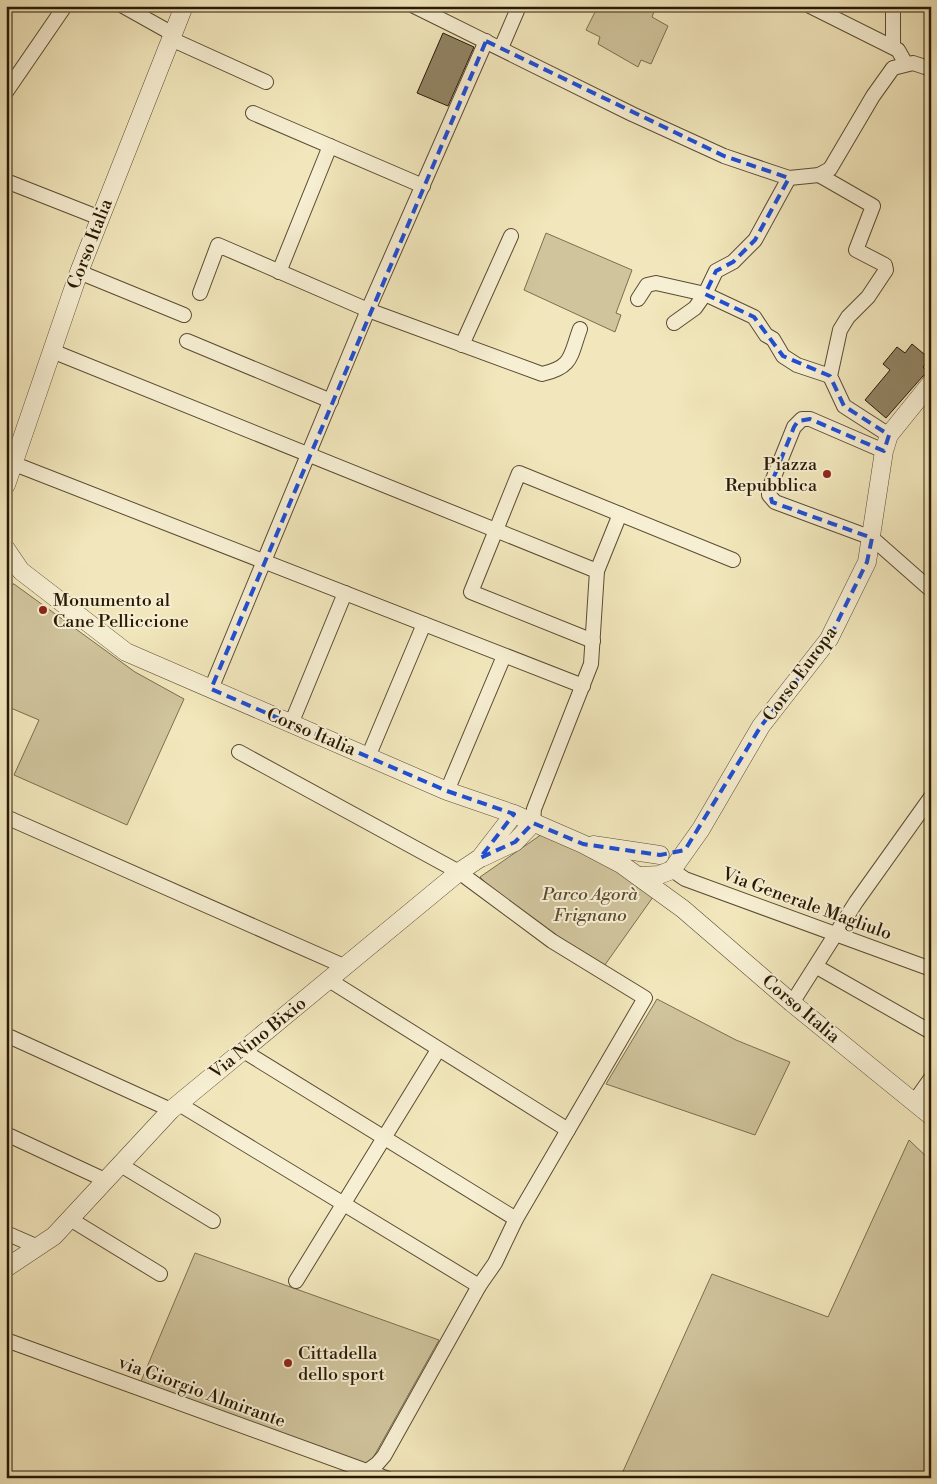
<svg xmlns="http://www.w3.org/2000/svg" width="937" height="1484" viewBox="0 0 937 1484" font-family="'Libre Bodoni',serif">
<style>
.green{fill:#d0c49d;stroke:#7c6e50}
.building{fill:#918464;stroke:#281904}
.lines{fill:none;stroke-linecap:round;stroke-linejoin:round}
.minor-casing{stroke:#5a4c32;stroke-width:16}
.tertiary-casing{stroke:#5a4c32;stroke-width:19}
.minor{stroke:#f7efd3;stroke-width:14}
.tertiary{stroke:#f7efd3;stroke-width:18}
.marked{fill:none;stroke:#1d4ed8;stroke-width:4;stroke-dasharray:10 6;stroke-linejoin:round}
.poi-dot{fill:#8f2418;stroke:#f7efd3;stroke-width:2}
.labels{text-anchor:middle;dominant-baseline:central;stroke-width:4;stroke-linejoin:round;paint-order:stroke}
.street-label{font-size:18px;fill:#281904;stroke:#f7efd3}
.poi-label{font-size:18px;fill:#281904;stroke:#f7efd3;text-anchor:start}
.park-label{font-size:18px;font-style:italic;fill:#5a4c32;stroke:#f7efd3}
</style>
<rect width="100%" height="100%" fill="#f2e7bc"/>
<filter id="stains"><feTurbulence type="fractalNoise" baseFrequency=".004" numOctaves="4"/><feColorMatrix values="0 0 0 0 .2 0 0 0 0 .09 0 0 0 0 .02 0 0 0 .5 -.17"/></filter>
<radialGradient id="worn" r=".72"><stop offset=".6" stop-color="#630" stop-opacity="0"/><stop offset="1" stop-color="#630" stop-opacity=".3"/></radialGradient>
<g class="green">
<path d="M598,6L612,12L615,6H656L652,17L668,26L651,64L641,60L638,67L598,44L600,37L586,30Z"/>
<path d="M546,233L632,270L616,313L621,315L615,332L524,290Z"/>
<path d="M6,584H14L135,672L184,699L127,825L14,775L39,720L6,706Z"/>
<path d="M545,832L618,868L653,897L602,969L493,890L480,877Z"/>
<path d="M657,999L736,1040L790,1062L755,1135L606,1084Z"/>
<path d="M909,1140L931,1161V1478H620L712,1274L828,1317Z"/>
<path d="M195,1253L439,1340L373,1458L360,1467L139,1386Z"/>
</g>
<g class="building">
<path d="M443,33L474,47L448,106L417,93Z"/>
<path d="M912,344L930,359L923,367L929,373L923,376L886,418L865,400L890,370L883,364L897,347L905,353Z"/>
</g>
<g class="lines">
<g class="minor-casing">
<g id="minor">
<path d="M123,6L173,34"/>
<path d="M414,6L632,114L724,156L789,178L819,175L830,169L873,96L893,68L913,63L931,69"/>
<path d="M810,6L898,50L906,64"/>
<path d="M171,39L266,82"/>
<path d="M893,47V6"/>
<path d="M501,48L519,6"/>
<path d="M6,92L65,6"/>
<path d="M253,113L423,186"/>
<path d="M819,175L873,206L856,250L885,265L886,270L868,297L848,317L840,330L830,376L844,406L889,435"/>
<path d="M6,181L100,218"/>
<path d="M79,272L184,315"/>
<path d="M279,272L330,146"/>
<path d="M200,293L218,245L368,310L542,374C573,367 570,356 580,329"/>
<path d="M638,299L647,285L656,283L705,294L754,317L766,335L773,339L783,356L797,365L830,376"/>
<path d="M674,323L695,308L705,294L716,271L733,262L755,240L789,178"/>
<path d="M187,341L331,401"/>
<path d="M462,345L511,236"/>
<path d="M52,351L597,571"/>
<path d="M884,451L810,419H802L794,427L769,489V495L775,502L872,538L931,590"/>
<path d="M12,463L583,686"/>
<path d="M593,641L471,592L519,473L733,560"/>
<path d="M211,689L368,310L486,41"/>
<path d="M291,724L345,593"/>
<path d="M239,752L459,872L552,941L645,998L516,1219L495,1263L479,1286L384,1456L377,1464L366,1472"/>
<path d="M368,757L424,624"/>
<path d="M447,791L504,656"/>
<path d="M6,817L346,967"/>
<path d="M533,823L534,809L591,664L597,571L620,514"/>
<path d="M672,870L685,879L931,969"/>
<path d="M817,967L931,1032"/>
<path d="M329,980L568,1130"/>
<path d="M792,1003L856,902L931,797"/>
<path d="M6,1035L171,1110"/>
<path d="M242,1050L516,1219"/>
<path d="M914,1102L931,1078"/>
<path d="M179,1104L479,1286"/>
<path d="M6,1134L105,1180"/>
<path d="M119,1164L213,1221"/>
<path d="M70,1219L160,1274"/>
<path d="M6,1233L38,1247"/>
<path d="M296,1281L438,1050"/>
<path d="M6,1340L386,1478"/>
</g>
</g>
<g class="tertiary-casing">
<g id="tertiary">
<path d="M6,485L79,272L184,6"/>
<path d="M6,549L21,571L126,652L447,791L514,814L583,844L621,864L683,909L792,1003L931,1116"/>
<path d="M593,845L660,855"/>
<path d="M483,857L515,842L533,823"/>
<path d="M640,876L659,875L672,870L701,829L761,726L829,639L867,562L884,451L889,435L931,383"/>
<path d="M6,1268L54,1236L171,1110L459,872L480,858L514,814"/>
</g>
</g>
<use href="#minor" class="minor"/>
<use href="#tertiary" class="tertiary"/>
</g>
<path class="marked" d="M486,41L724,156L789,178L755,240L733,262L716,271L705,294L754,317L783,356L830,376L844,406L889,435L884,451L810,419L798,421L794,427L769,489L772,502L872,538L867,562L829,639L761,726L685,850L660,855L583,844L533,823L515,842L480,858L514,814L447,791L211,689Z"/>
<g class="poi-dot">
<circle cx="827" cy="474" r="5"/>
<circle cx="43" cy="610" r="5"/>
<circle cx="288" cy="1363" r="5"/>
</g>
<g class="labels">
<g class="street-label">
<text transform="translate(90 244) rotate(-69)">Corso Italia</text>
<text transform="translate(800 674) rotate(-54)">Corso Europa</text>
<text transform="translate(311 732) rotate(23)">Corso Italia</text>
<text transform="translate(807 904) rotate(20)">Via Generale Magliulo</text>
<text transform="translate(801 1009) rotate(40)">Corso Italia</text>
<text transform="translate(258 1038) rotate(-39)">Via Nino Bixio</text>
<text transform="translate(202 1392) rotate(20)">via Giorgio Almirante</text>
</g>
<g class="poi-label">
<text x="817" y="464" text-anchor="end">Piazza<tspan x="817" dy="21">Repubblica</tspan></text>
<text x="53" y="600">Monumento al<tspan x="53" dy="21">Cane Pelliccione</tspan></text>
<text x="298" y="1353">Cittadella<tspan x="298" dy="21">dello sport</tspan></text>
</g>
<g class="park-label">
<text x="590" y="894">Parco Agorà<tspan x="590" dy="21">Frignano</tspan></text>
</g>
</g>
<rect width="937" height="1484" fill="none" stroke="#f2e7bc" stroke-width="25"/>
<rect x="8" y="8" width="922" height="1469" fill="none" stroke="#281904" stroke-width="2.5"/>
<rect x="12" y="12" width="912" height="1459" fill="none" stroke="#281904"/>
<rect width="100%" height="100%" filter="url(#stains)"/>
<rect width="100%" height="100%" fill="url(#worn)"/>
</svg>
